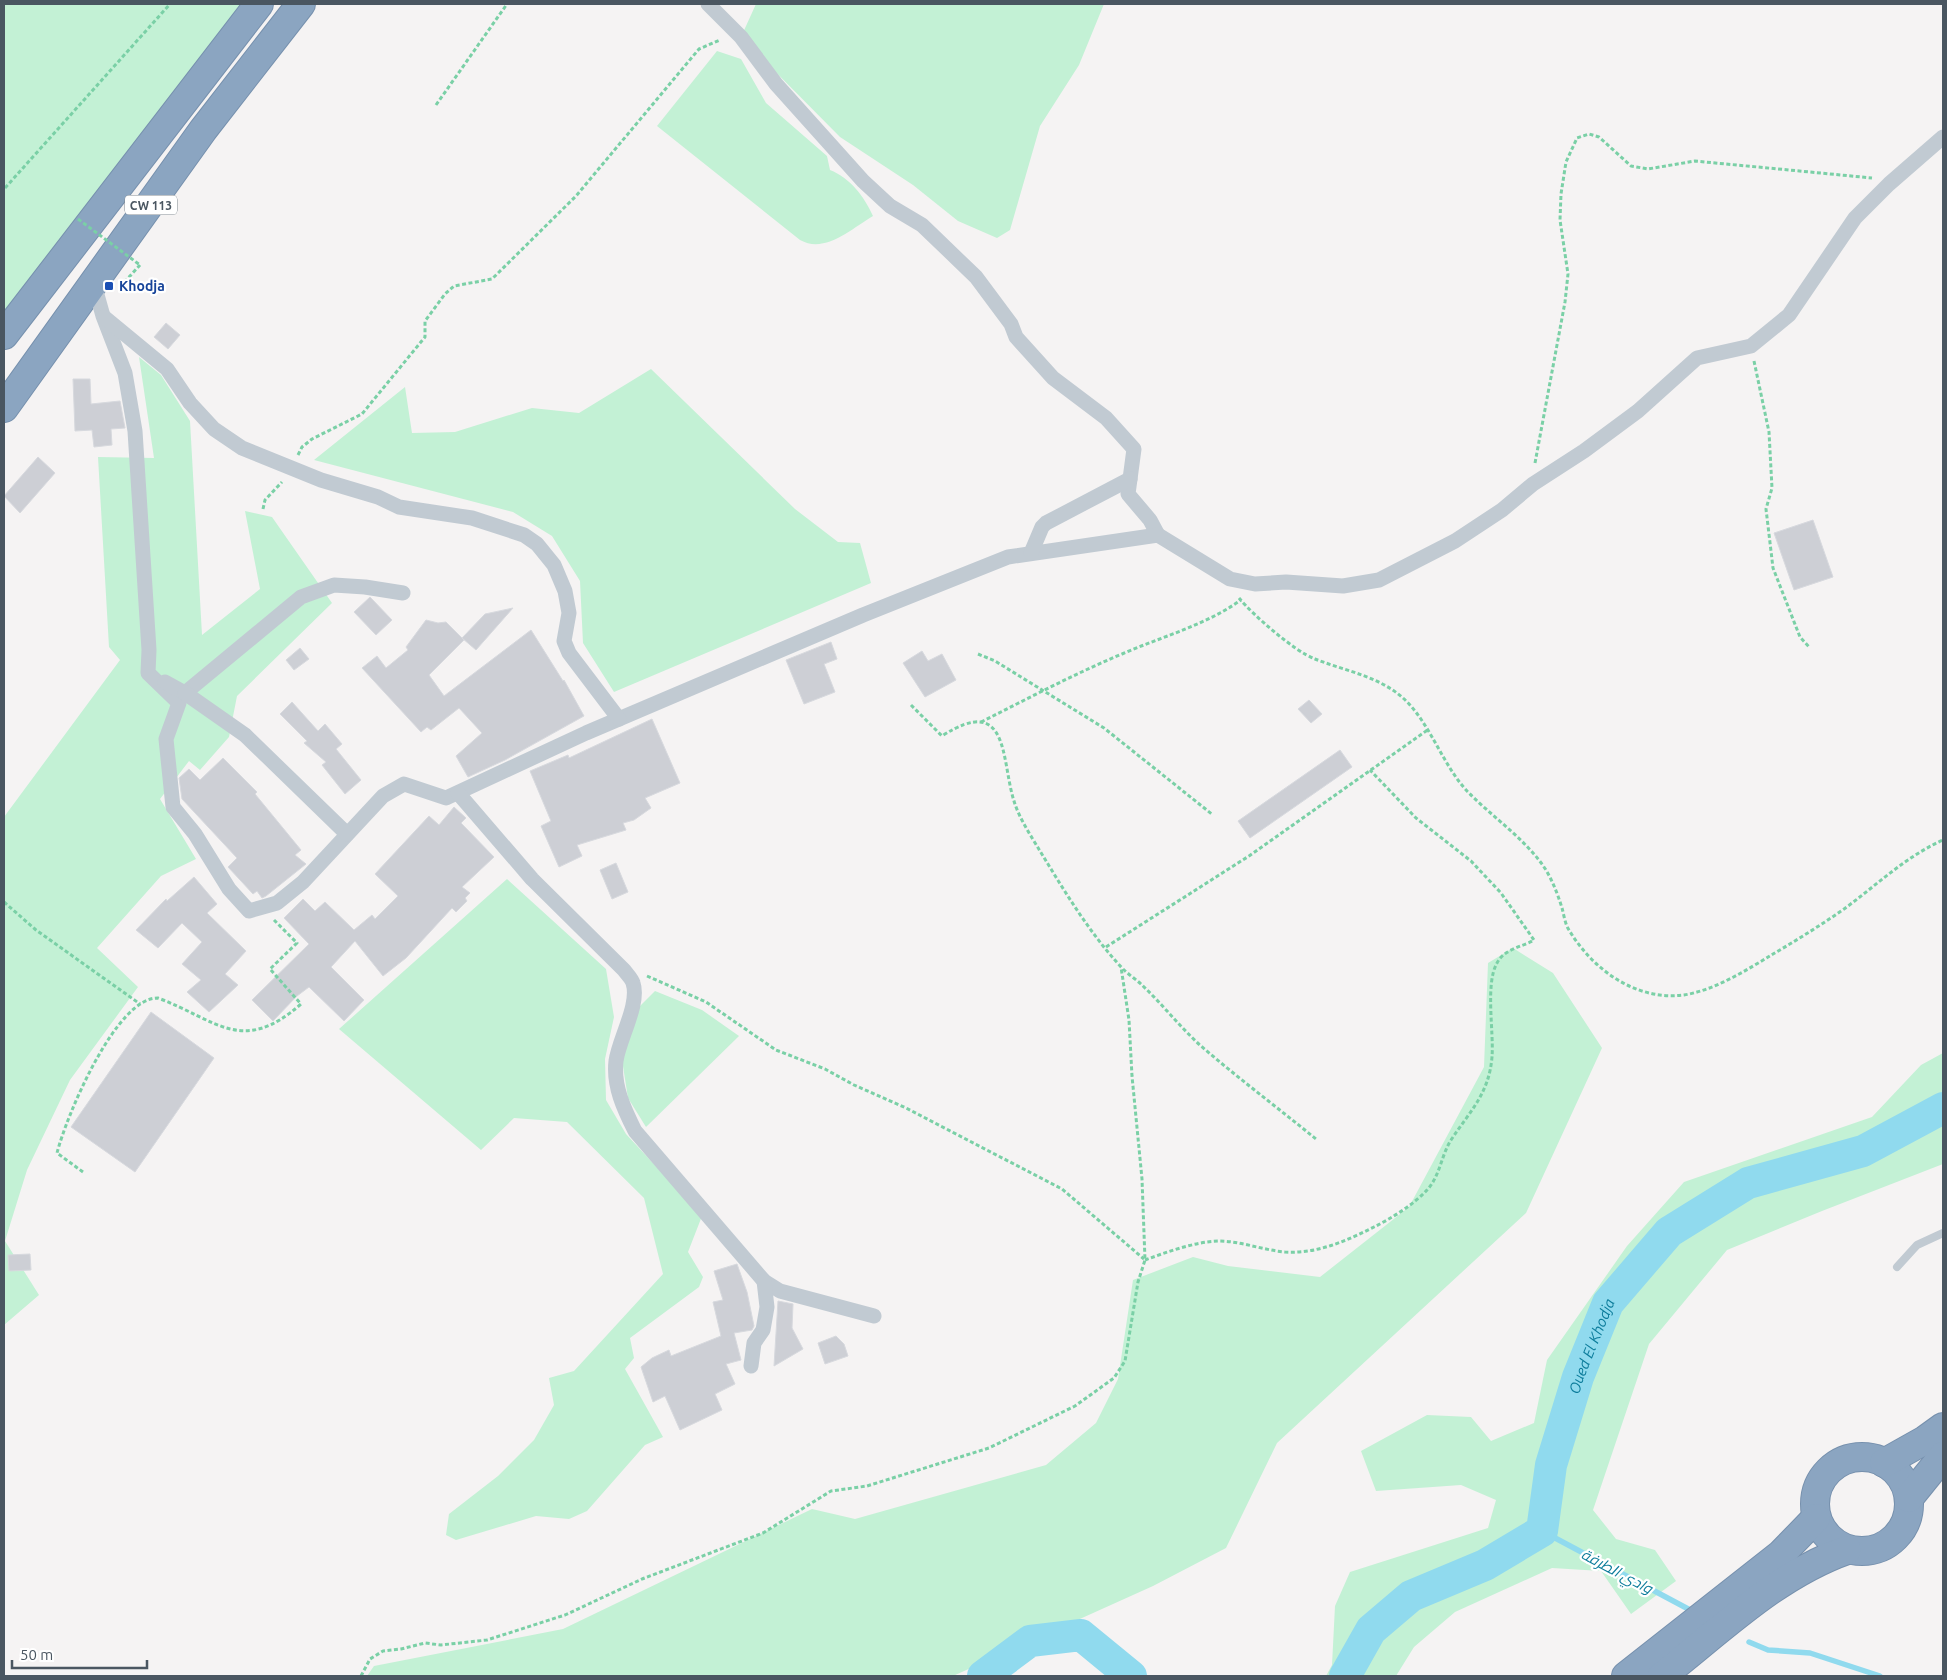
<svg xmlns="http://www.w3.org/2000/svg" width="1947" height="1680" viewBox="0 0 1947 1680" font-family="Ubuntu,Cairo,sans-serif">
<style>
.green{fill:#c3f1d5}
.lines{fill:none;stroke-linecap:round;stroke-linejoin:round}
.stream{stroke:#90daee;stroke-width:5.5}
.river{stroke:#90daee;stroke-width:32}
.building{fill:#cdcfd5;stroke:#d7d9de}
.highway-casing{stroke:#7690ad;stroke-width:30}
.path{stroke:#7ad0a6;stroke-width:3;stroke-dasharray:4 2.5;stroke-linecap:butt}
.lane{stroke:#c1cad2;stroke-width:8}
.street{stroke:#c1cad2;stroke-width:15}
.highway{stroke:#8ba5c1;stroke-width:28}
.path-bridge{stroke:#7ad0a6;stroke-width:3;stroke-dasharray:4 2.5;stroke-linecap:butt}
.transit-dot{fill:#1a4fb4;stroke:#fff;stroke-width:2}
.labels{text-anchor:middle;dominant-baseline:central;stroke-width:4.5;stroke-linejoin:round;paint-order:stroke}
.shield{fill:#fff;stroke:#808990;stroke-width:1}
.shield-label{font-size:12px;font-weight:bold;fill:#4a5661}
.transit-label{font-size:14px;font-weight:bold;fill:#164399;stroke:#fff;text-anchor:start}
.water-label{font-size:15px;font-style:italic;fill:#0c7c9b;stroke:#fff}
</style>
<rect width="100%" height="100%" fill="#f5f3f3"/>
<g class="green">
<path d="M4,4H259L4,335Z"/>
<path d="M756,4H1104L1079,65L1040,126L1010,230L997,238L958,221L913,185L840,137L741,37Z"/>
<path d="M717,51L741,59L766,103L827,156L830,170C850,178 864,196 873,216C851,229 825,254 800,240L657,126Z"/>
<path d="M139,357L161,375L190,421L202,635L260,589L245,511L272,517L332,603L237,696L229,737L200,770L189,761L160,799L196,859L161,876L97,948L138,987L70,1080L27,1170L5,1241L39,1295L4,1325V817L120,660L109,647L98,457L154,458Z"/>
<path d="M651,369L795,509L838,542L860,543L871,583L614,692L583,643L580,581L552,536L513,512L314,460L405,387L412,433L455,432L532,408L579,413Z"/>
<path d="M507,879L606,969L614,1017L605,1059L606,1100L626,1134L702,1216L688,1252L703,1277L699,1287L630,1338L634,1358L625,1369L663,1437L645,1445L587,1511L569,1519L536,1516L456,1540L446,1535L449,1514L498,1476L534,1440L554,1405L549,1378L574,1371L663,1274L644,1198L567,1122L514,1118L481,1150L339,1029Z"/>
<path d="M1513,948L1553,973L1602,1048L1526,1213L1277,1443L1226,1548L1153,1586L953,1676H367L374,1666L563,1629L812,1509L855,1519L1046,1465L1096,1423L1118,1379L1133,1280L1193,1257L1228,1266L1320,1277L1409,1207L1484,1067L1488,963Z"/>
<path d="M655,991L702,1010L739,1036L646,1127L628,1098L622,1060L640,1006Z"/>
<path d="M1943,1053V1164L1822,1211L1727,1250L1649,1344L1593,1510L1616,1539L1655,1550L1676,1581L1631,1614L1601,1571L1552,1568L1455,1612L1414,1647L1396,1676H1326L1332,1665L1335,1606L1350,1572L1488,1528L1496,1500L1461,1485L1376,1491L1361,1451L1427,1415L1471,1417L1491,1441L1534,1423L1547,1360L1627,1246L1684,1182L1872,1117L1921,1065Z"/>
</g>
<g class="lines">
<g class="stream">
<path d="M1542,1531L1692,1611"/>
<path d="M1749,1642L1768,1650L1810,1653L1880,1676"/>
</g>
<g class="river">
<path d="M983,1676L1030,1641L1081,1635L1131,1676"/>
<path id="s1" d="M1345,1676L1371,1630L1411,1596L1485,1565L1542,1531L1551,1465L1578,1377L1608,1303L1669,1232L1748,1183L1863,1151L1943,1108"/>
</g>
</g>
<g class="building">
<path d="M166,323L180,335L168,349L154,337Z"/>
<path d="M73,379H90L91,404L120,401L125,428L111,429L112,445L94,447L92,430L75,431Z"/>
<path d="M38,457L55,473L20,513L4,496Z"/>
<path d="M1813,520L1833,577L1794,590L1774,533Z"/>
<path d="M370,597L392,620L376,635L354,612Z"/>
<path d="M513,608L476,650L462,638L485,614Z"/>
<path d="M426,620L438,623L446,622L464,640L429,675L444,696L531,630L563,681L564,680L584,716L505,760L468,777L456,756L482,733L459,708L431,730L427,727L421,732L362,668L377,656L386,668L408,650L406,647Z"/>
<path d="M831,642L837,659L824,664L835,692L804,704L786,660Z"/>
<path d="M300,648L309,659L294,670L286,660Z"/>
<path d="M922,651L928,661L942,654L956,680L925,697L903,663Z"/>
<path d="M1309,700L1322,714L1311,723L1298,709Z"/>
<path d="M292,702L318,731L325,724L342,744L336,749L361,780L345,794L322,765L326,762L304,743L307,741L280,714Z"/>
<path d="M652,719L680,783L645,798L651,808L634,820L623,823L626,830L577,845L582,856L559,867L541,826L551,821L530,771L568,755L569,758Z"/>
<path d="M1340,750L1352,767L1250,838L1238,821Z"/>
<path d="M223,758L257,792L255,794L301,850L295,855L306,864L266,896L262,898L257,891L253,894L228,867L237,858L182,799L179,778L189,769L200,780Z"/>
<path d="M454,807L466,818L461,823L494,857L462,887L470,893L465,898L467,901L456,912L452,908L406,958L383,976L355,941L331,967L364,1000L344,1021L309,987L297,996L273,1021L252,1000L309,944L284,918L303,899L315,911L325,902L354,930L372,915L375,919L398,896L375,874L429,816L439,825Z"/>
<path d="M616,863L628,892L612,899L600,870Z"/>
<path d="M194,877L217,904L207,913L246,951L225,974L238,985L209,1012L187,992L201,980L182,964L202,942L182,923L158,948L136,930L166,899L167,901Z"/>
<path d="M151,1012L214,1058L135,1172L71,1127Z"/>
<path d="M30,1254L31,1270L9,1271L8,1255Z"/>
<path d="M737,1264L747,1292L754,1326L752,1330L734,1333L741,1360L726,1364L735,1384L715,1394L722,1410L680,1430L665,1396L653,1402L641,1367L652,1358L669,1350L671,1356L721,1336L713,1302L723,1300L714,1271Z"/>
<path d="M778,1301L793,1304L792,1328L803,1349L774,1366Z"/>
<path d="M836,1336L844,1344L848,1356L825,1364L818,1343Z"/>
</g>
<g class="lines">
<g class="highway-casing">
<g id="highway">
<path d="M4,335L259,4"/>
<path d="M4,408L203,130L301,4"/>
<circle cx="1862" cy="1504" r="47"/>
<path d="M1884,1463L1925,1440L1943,1427"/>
<path d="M1909,1498L1943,1456"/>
<path d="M1626,1676L1781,1554L1816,1518"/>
<path d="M1662,1676C1721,1630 1776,1575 1847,1550"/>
</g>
</g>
<g class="path">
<path d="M436,105L507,4"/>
<path d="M5,188L170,4"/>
<path d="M120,287L140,265"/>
<path d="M1754,361L1769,432L1772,488L1766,509L1773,568L1800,637L1810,648"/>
<path d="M298,455L302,447L312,439L362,414L425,337V321L445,294L454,286L492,279L576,196L699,49L720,40"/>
<path d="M1535,463L1565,302L1568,274L1560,220L1561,194L1566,162L1577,138L1589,134L1599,137L1631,166L1648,169L1695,161L1872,178"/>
<path d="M263,509L265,500L282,482"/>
<path d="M1239,598C1253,615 1294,651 1315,659C1348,672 1385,677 1410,705C1433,731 1444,766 1467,791C1492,817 1526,839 1546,870C1553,882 1558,895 1562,908C1564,915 1565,924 1569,930C1593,970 1636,1001 1684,995C1715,990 1747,970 1773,954C1797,940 1821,925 1844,909C1877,885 1905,857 1943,840"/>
<path d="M978,654L995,661L1104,728L1213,815"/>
<path d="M911,705L942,736C1010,692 1001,761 1014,801C1019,818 1031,836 1040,851C1065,892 1090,934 1123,969C1129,975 1137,980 1143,986C1163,1005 1180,1027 1201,1046C1238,1078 1278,1108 1316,1139"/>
<path d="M981,722C1027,699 1074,674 1122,654C1163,636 1204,626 1241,600"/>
<path d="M4,902L36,930L140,1004"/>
<path d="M1106,947L1249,856L1429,729"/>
<path d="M647,976L706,1002L776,1050L825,1069L854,1085L906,1108L1062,1189L1144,1259"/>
<path d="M83,1172L57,1153C66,1117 116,997 158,998C217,1020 242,1056 301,1004L270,969L297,943L274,920"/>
<path d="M1145,1260C1167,1252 1194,1242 1218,1241C1241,1241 1262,1250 1285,1252C1317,1254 1346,1241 1374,1227C1392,1218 1413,1205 1427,1190C1440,1176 1441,1156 1451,1140C1470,1111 1489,1094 1492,1057C1494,1032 1485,984 1497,963C1504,949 1522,947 1534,940L1501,893L1471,861L1416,818L1370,770"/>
<path d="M361,1676L370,1659L383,1651L401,1649L425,1643L441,1645L487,1640L565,1615L642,1579L763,1533L831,1491L867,1486L989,1448L1075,1406L1114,1378L1125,1361L1138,1282L1145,1260L1142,1179L1132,1076L1129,1020L1121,967"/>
</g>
<path class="lane" d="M1897,1267L1917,1245L1943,1233"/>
<g class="street">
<path d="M708,4L741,37L776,84L863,181L890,206L922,225L976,277L1011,324L1016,337L1053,378L1106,418L1134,449L1128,494L1150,520L1158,535"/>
<path d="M94,284L103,316L125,373L135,431L149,650L148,673L179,703L166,739L173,807L195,834L229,889L249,911L277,903L303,882L383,796L404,784L446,798L586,733L863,615L1008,557L1158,535L1230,579L1255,584L1286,582L1343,586L1379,580L1455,541L1502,510L1533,484L1584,451L1638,411L1697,358L1751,346L1789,315L1855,218L1889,184L1943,137"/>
<path d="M104,317L167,369L190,403L214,429L242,448L321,480L378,497L399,507L472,518L524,535L537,544L554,565L565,591L569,613L564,641L569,653L619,719"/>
<path d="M1031,553L1042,527L1046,523L1130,479"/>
<path d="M165,682L185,693L301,597L334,585L365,587L403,593"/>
<path d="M185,693L245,735L347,834"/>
<path d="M458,793L532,879L624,970C627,974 632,979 633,983C640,1004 619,1039 616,1061C613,1086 624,1109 635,1131L764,1281L780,1291L874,1316"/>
<path d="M751,1366L754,1343L763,1330L767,1307L764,1281"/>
</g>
<use href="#highway" class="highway"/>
<path class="path-bridge" d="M78,219L140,265"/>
</g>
<rect class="transit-dot" x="104" y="281" width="10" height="10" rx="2.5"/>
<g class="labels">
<rect class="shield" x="125" y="195.5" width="52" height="19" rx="4"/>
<g class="shield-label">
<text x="151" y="205">CW 113</text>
</g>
<g class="transit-label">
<text x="119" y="286">Khodja</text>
</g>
<g class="water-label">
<text stroke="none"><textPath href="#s1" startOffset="444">Oued El Khodja</textPath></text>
<text transform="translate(1617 1571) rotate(28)">وادي الطرفة</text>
</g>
</g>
<rect width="1947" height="1680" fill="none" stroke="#4a5661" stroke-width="10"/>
<path d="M12 1660v8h135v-8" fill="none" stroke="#4a5661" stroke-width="2.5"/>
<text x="20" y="1660" font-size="15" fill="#4a5661" stroke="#ffffff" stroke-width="4" paint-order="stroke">50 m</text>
</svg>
